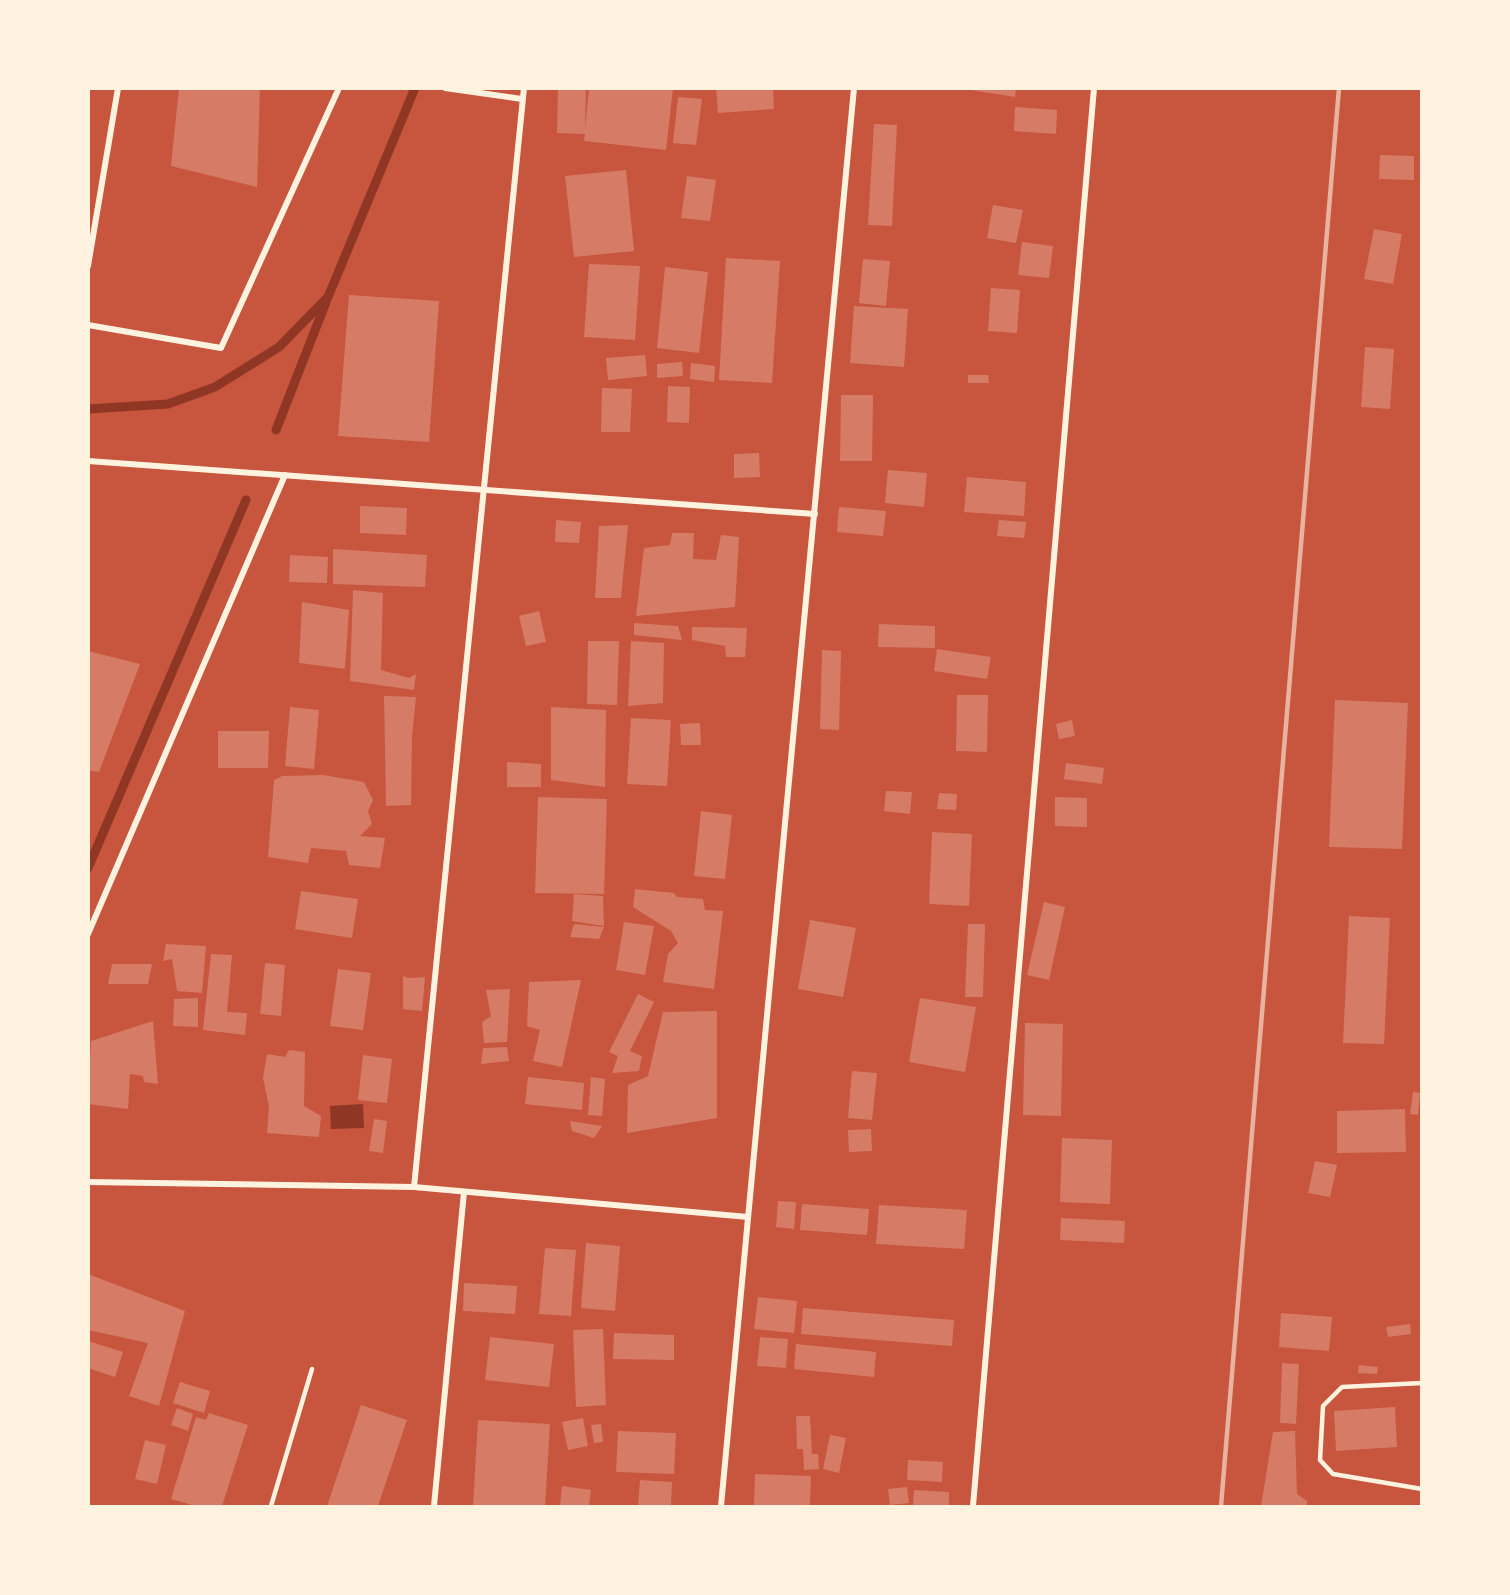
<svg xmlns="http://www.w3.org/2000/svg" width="1510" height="1595" viewBox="0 0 1510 1595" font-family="Manrope,sans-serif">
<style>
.water{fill:#8f3625}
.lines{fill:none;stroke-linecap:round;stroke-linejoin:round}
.stream{stroke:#8f3625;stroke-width:9}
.building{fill:#d67c66}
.service{stroke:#fff3e0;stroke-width:4.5}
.minor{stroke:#fff3e0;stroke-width:6}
.rail{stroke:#e9b49f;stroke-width:4.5}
</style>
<rect width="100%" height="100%" fill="#c8553d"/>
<path class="water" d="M363,1104L364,1128L331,1129L330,1106Z"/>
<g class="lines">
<g class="stream">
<path d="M88,409L168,404L215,387L279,347L328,297L415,88"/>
<path d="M276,430L326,302"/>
<path d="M88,868L246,500"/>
</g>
</g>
<g class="building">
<path d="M179,88H260L257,187L171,166Z"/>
<path d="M558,88H586L585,129L589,88H673L666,150L584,141L585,134L557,133Z"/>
<path d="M716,88H773L774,109L718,113Z"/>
<path d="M958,88H1016L1015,97Z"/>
<path d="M678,97L702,99L696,145L673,143Z"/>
<path d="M1015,107L1057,110L1056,134L1014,131Z"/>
<path d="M874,124L897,125L892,226L868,225Z"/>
<path d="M1380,155L1414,156V180L1379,179Z"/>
<path d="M626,170L634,251L574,257L565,176Z"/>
<path d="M687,176L716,180L710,221L681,218Z"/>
<path d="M993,205L1023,210L1016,243L987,238Z"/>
<path d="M1374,229L1402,234L1393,284L1364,279Z"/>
<path d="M1022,242L1053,246L1049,278L1018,275Z"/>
<path d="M726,258L780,261L772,383L719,380Z"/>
<path d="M863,259L890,261L886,306L859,303Z"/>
<path d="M589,264L640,266L635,340L584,337Z"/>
<path d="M665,267L708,272L699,353L657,348Z"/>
<path d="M991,288L1020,290L1017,333L988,331Z"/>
<path d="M349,295L439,301L429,442L338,436Z"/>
<path d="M854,306L908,309L904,367L850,363Z"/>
<path d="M1365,347L1394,349L1390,409L1361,407Z"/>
<path d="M645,355L647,376L608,380L606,358Z"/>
<path d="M682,362L683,376L657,378V364Z"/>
<path d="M691,363L715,366L714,382L690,379Z"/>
<path d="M968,375H988L989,383H968Z"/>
<path d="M668,386L690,387L689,423L667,422Z"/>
<path d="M602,388L632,389L630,432H601Z"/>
<path d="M841,395H873L872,461H840Z"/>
<path d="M759,453L760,477L734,478V454Z"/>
<path d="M888,470L927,473L924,507L885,503Z"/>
<path d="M967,477L1026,482L1024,516L964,512Z"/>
<path d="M360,506L407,508L406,535L360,533Z"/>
<path d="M839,507L886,511L883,536L837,532Z"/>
<path d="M556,520L581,522L579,543L555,542Z"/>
<path d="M999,520L1026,522L1024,538L997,536Z"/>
<path d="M628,525L621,598H595L599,526Z"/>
<path d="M672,533H694L693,559L716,560L721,535L739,537L735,607L636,616L644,548L670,545Z"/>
<path d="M333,549L427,555L425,587L333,584Z"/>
<path d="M290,555L328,557L327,583L289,582Z"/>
<path d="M353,590L383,593L381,670L409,678L416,674L414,690L350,681Z"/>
<path d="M302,602L349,610L345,669L299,663Z"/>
<path d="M539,611L546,642L526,646L519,616Z"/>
<path d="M634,623L678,626L682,640L634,635Z"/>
<path d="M879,624L935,626V648L878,647Z"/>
<path d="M692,627L747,628L745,657H726L725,646L692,640Z"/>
<path d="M588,641H619L617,705L587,704Z"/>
<path d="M631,641L664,643L663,703L628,706Z"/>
<path d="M937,649L991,657L987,679L934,671Z"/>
<path d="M822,650L841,651L839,730L820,729Z"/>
<path d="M88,651L140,664L99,772L88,770Z"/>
<path d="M957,695H988L987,752L956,751Z"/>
<path d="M384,696L416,697L412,737L411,805L386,806Z"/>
<path d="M1335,700L1408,703L1402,849L1329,847Z"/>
<path d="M290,707L319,710L314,769L285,766Z"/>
<path d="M551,707L606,710L605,787L551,780Z"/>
<path d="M631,718L671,720L667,786L627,784Z"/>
<path d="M1072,720L1075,736L1059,739L1056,724Z"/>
<path d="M700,723L701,745H681L680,724Z"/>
<path d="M218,731H269L268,768H218Z"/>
<path d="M507,762L541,764V787H507Z"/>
<path d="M1066,763L1104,768L1102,784L1064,779Z"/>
<path d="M323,775L364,782L373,800L368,811L372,824L360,836L385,838L380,868L349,865L346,851L311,848L308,863L268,857L274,780L282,776Z"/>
<path d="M886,791L912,792L910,814L884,811Z"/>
<path d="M939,793L957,794L956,810L937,809Z"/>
<path d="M538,797L607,799L604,894L535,893Z"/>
<path d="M1055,797L1087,798V827L1055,826Z"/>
<path d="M701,811L732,815L725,879L694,876Z"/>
<path d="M932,832L972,834L969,906L929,904Z"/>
<path d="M635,889L674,893L677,897L703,899L705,910L723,911L714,989L663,982L668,954L678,943L671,931L633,907Z"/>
<path d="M301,891L358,899L352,938L295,929Z"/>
<path d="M574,894L603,896L604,926L572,921Z"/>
<path d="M1044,902L1065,907L1049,980L1027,975Z"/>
<path d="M1349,916L1390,918L1384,1044L1343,1043Z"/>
<path d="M810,920L856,928L843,997L798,989Z"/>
<path d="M624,922L654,926L645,975L616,970Z"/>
<path d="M574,924L604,927L599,939L570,937Z"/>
<path d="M968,924H985L983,997H965Z"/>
<path d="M166,944L206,946L202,993L177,991L172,959L163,961Z"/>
<path d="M211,954L232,955L227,1012L247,1013L245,1035L203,1030Z"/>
<path d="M265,963L285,965L281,1016L260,1014Z"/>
<path d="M112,964H152L148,984H108Z"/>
<path d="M338,969L371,973L363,1030L330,1026Z"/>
<path d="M403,976L409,978L425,977L422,1011L403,1009Z"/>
<path d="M581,980L562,1067L533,1061L540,1030L527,1026L529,982Z"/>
<path d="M510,989L507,1042L484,1043L482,1022L491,1016L486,990Z"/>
<path d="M638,994L654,1002L630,1051L642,1056L639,1071L612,1073L618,1056L609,1052Z"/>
<path d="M198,998V1027L173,1026L174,999Z"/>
<path d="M920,998L976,1007L965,1072L909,1062Z"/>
<path d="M717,1011V1118L627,1133L628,1085L648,1076L663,1012Z"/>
<path d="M153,1021L158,1084L144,1082L143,1076L130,1074L128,1109L88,1104L91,1041Z"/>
<path d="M1025,1023L1063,1024L1061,1116L1023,1115Z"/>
<path d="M507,1047L509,1061L481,1064L483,1048Z"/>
<path d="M289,1050L305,1052L304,1106L321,1116L319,1137L267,1133L269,1107L263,1078L267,1054L285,1057Z"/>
<path d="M363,1055L392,1059L387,1103L358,1100Z"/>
<path d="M852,1071L877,1073L872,1120L848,1118Z"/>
<path d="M528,1077L584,1083L582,1110L525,1104Z"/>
<path d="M591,1077L605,1079L602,1116L588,1115Z"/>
<path d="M1413,1092L1420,1093L1418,1115L1410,1114Z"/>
<path d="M1405,1109L1406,1152L1337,1153V1111Z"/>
<path d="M374,1119L387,1121L383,1153L369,1151Z"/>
<path d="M570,1121L602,1126L594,1138L572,1131Z"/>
<path d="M871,1129L872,1151L849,1152L848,1130Z"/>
<path d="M1062,1138L1112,1140L1110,1204L1060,1202Z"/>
<path d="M1315,1161L1337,1165L1330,1197L1308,1193Z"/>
<path d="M778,1201L796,1202L794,1229L776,1227Z"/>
<path d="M802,1204L869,1209L867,1235L800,1230Z"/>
<path d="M879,1205L967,1210L964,1249L876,1244Z"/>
<path d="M1061,1218L1125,1221L1124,1243L1060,1240Z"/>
<path d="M586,1243L620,1246L615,1311L581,1308Z"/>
<path d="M545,1248L576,1250L571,1316L539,1314Z"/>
<path d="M88,1274L185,1311L159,1406L129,1396L148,1343L88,1330Z"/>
<path d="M464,1283L517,1286L515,1314L463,1311Z"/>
<path d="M758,1297L797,1301L794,1333L754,1329Z"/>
<path d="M803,1308L954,1320L952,1346L801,1334Z"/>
<path d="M1281,1313L1332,1317L1329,1351L1279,1347Z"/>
<path d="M1410,1324L1411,1334L1388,1337L1386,1327Z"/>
<path d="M603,1329L606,1405L576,1407L573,1330Z"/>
<path d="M614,1333L674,1335V1360L613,1359Z"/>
<path d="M490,1337L554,1344L549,1387L485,1380Z"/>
<path d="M760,1337L788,1339L786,1368L757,1366Z"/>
<path d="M88,1341L123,1352L115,1377L88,1368Z"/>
<path d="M796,1344L876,1352L874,1377L794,1369Z"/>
<path d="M1282,1363L1299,1364L1296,1424L1280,1423Z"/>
<path d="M1359,1365L1378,1367L1377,1374L1358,1373Z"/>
<path d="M180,1382L210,1391L204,1413L173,1403Z"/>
<path d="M361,1405L407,1420L378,1506H327Z"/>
<path d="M1395,1407L1397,1447L1336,1451L1334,1411Z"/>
<path d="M177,1408L193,1414L188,1431L171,1425Z"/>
<path d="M209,1413L248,1425L222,1506H196L171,1499L196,1417L206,1420Z"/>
<path d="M796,1416H810L812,1454H818L819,1469L804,1470L803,1449H797Z"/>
<path d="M583,1418L588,1446L568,1450L562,1422Z"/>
<path d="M478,1420L550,1424L545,1506H473Z"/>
<path d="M601,1424L603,1442L594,1443L591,1425Z"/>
<path d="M618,1431L676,1433L674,1474L616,1472Z"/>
<path d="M1295,1431L1297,1494L1307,1501V1506H1261L1273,1432Z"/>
<path d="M830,1435L846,1438L839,1473L823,1469Z"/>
<path d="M145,1440L166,1445L157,1484L135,1479Z"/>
<path d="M908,1460L943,1462L942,1482L907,1480Z"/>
<path d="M755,1474L811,1476L810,1505L754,1506Z"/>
<path d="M640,1480L672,1482L671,1506H638Z"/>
<path d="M562,1486L591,1490L589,1506H560Z"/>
<path d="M907,1487L909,1503L890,1505L888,1489Z"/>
<path d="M914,1490L949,1492V1506H913Z"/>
</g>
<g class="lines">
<g class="service">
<path d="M1422,1383L1342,1387L1323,1406L1320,1460L1333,1474L1422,1489"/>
<path d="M271,1506L312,1369"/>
</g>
<g class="minor">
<path d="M445,88L522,99"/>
<path d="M88,266L118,88"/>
<path d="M88,325L221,348L339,88"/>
<path d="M88,461L815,514"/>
<path d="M88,934L285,475"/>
<path d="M88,1182L414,1187L524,88"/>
<path d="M414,1187L748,1217"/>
<path d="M434,1506L464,1192"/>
<path d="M721,1506L854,88"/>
<path d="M973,1506L1094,88"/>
</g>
<path class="rail" d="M1221,1506L1339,88"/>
</g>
<rect width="1510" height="1595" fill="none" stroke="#fff3e0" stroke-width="180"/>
</svg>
